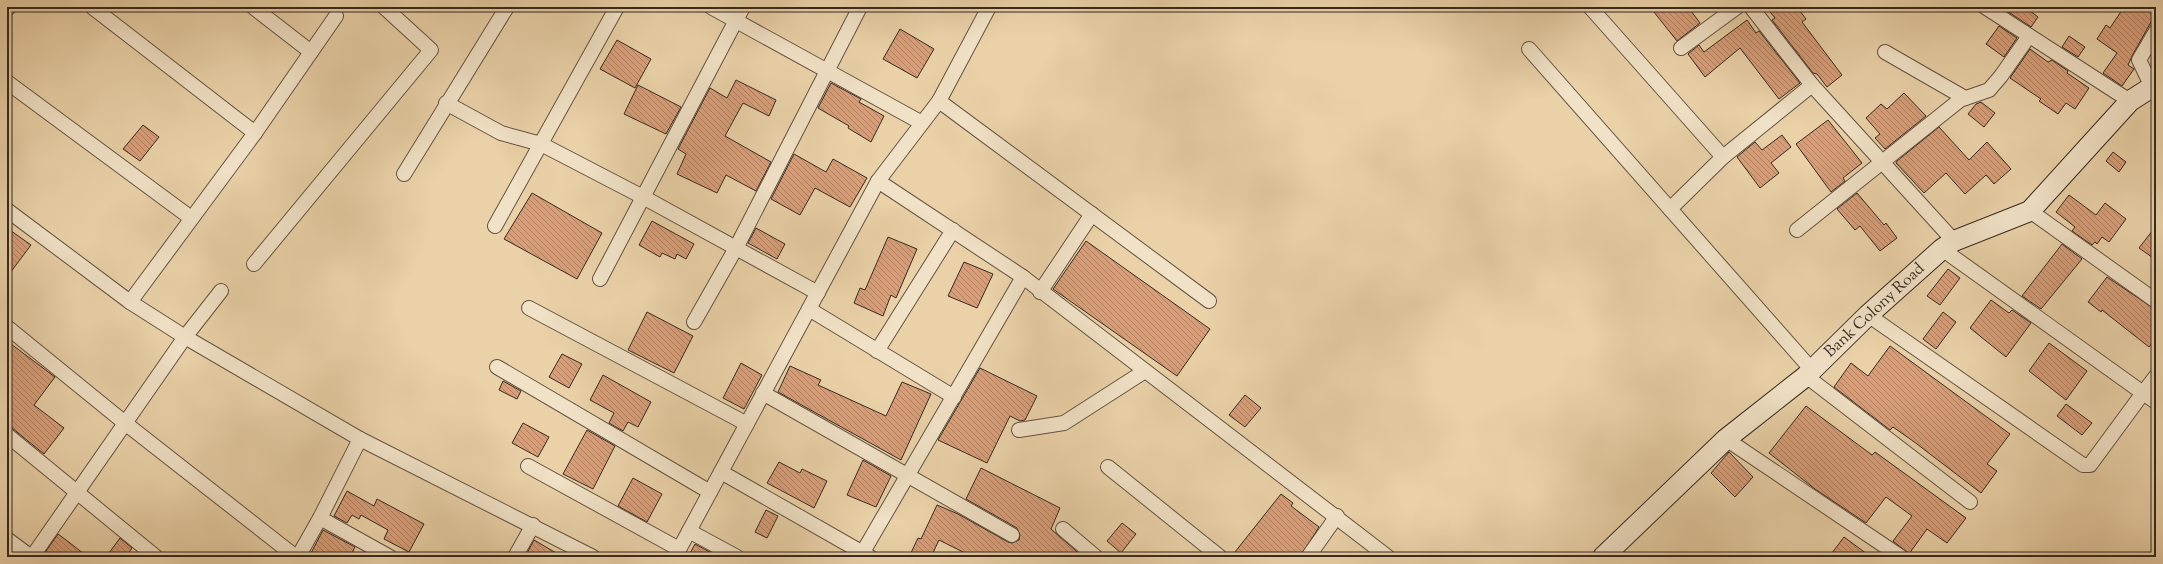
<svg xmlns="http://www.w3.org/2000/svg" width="2163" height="564" viewBox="0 0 2163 564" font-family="'Sorts Mill Goudy',serif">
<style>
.building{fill:url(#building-back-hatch);stroke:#362920}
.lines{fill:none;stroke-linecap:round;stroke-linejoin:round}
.street-casing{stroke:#635342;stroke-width:16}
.secondary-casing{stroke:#362920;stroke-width:22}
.street{stroke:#f1e1c6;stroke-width:14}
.secondary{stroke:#f1e1c6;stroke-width:20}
.labels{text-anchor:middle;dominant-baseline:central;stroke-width:3;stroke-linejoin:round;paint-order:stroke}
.street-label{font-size:16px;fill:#362920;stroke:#f1e1c6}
</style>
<defs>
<pattern id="building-back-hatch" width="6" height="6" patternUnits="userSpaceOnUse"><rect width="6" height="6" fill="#d99e78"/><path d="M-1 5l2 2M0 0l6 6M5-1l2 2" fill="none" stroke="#b18162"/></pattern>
</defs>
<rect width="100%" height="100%" fill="#ead1a8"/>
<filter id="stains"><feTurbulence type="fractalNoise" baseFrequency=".005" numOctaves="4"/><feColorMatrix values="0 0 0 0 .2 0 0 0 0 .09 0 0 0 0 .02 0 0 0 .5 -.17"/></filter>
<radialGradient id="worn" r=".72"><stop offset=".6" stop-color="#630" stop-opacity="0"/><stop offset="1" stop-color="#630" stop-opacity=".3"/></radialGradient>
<g class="building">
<path d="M1650,7H1688L1700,23L1677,41Z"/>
<path d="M1766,7H1797L1806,19L1802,22L1842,75L1827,87L1817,74L1813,73L1772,20L1775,18Z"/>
<path d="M2001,7H2025L2038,17L2031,27Z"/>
<path d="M2124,7H2156V13L2132,56L2128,65L2134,69L2122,86L2103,73L2117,53L2097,39L2106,25L2110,28Z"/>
<path d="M1747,20L1756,33L1759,31L1800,83L1779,99L1740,48L1705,77L1688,54L1699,45L1704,52Z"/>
<path d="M1999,26L2017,38L2004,57L1986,44Z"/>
<path d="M900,29L934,49L917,78L883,59Z"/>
<path d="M2069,36L2085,47L2078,57L2062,47Z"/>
<path d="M617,40L651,59L635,88L600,69Z"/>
<path d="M2030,49L2048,62L2052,60L2068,71L2067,73L2089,88L2075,109L2066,103L2058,114L2039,101L2041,99L2010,78Z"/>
<path d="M736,80L776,100L769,116L743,103L725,136L771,162L756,191L726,175L717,193L677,174L686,154L678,149L710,88L727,98Z"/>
<path d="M831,83L861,99L859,102L884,116L871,142L848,128L849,126L818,108Z"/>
<path d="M638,85L681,107L666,134L624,114Z"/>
<path d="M1904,93L1926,116L1885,149L1875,138L1880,134L1866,118L1881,104L1887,109Z"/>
<path d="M1981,102L1995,113L1984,127L1968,114L1976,104Z"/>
<path d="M1828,120L1862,163L1843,178L1845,181L1831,192L1796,144Z"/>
<path d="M143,125L159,137L140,161L123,149Z"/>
<path d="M1939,127L1969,160L1987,142L2011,169L1994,184L1986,175L1965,194L1946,173L1924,193L1896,163L1897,161Z"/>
<path d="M1782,135L1791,147L1771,163L1779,173L1760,188L1737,157L1755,142L1762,150Z"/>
<path d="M2113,152L2126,162L2119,172L2106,161Z"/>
<path d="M794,154L826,172L833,159L867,178L850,207L815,188L800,215L771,199Z"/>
<path d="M532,193L602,233L577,279L504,239Z"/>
<path d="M1857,193L1884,225L1886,223L1897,238L1880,251L1860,226L1855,230L1837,209Z"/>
<path d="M2069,195L2096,215L2105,203L2126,219L2109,242L2102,237L2097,244L2095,242L2092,245L2072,231L2075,227L2056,212Z"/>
<path d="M652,221L694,244L686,259L677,254L675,259L662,253L660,257L639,245Z"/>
<path d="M2156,226V260L2139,248Z"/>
<path d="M7,228L31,245L7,277Z"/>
<path d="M756,228L785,244L777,259L748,243Z"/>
<path d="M888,237L917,249L896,298L891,295L883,316L854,303L860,288L865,290Z"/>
<path d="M1086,241L1210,329L1177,376L1053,289Z"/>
<path d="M2062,244L2082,259L2041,309L2022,296Z"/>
<path d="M964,262L993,274L977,308L948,296Z"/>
<path d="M1948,269L1960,278L1940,305L1927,296Z"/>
<path d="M2107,277L2156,310V338L2149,347L2102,310L2101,312L2088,302Z"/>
<path d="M1991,300L2009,313L2012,310L2031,323L2006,357L1970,328Z"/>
<path d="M647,312L693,336L674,373L628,350Z"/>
<path d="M1943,312L1956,322L1936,349L1923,339Z"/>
<path d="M7,341L55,377L34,405L64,428L44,454L12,428L7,427Z"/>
<path d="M2049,343L2087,371L2066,400L2029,371Z"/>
<path d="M1890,346L2010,434L1987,464L1997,471L1981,493L1913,441L1893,427L1890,430L1834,387L1851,363L1868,376Z"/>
<path d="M562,354L582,364L569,388L549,377Z"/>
<path d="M741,363L762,375L744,409L723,398Z"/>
<path d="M790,366L821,380L818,385L886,416L902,382L931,394L901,460L778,392Z"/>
<path d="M980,368L1037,396L1025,420L1020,421L1010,416L987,463L938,440Z"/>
<path d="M603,375L651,402L638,427L628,422L623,431L609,423L614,413L590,400Z"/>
<path d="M503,381L521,391L517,399L499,390Z"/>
<path d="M1245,395L1261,408L1245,427L1229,415Z"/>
<path d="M2066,404L2092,423L2082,435L2057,416Z"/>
<path d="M1806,406L1872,455L1875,452L1966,518L1947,543L1927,529L1909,554L1893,541L1912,516L1886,497L1866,523L1815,489L1769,453Z"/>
<path d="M523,423L549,437L538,457L512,443Z"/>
<path d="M587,430L615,446L593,489L563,474Z"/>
<path d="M1729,452L1753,477L1735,497L1711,473Z"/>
<path d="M863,460L891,476L876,507L847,495Z"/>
<path d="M779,462L800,473L802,469L827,481L814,508L767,483Z"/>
<path d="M981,468L1060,508L1051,529L1083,557H973L939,540L931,557H909L918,538L921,539L937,505L958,514L1008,542L1012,543L1019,540L1020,535L1017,528L966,499Z"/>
<path d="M633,478L662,494L647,522L618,506Z"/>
<path d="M347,491L374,506L377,499L424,524L409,552L384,539L388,530L361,515L359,519L352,515L347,523L334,516Z"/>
<path d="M1281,494L1293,503L1291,506L1319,527L1300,557H1231Z"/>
<path d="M766,510L778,516L767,538L755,532Z"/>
<path d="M1122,523L1136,534L1121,553L1107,541Z"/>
<path d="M323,530L355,547L350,557H309Z"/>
<path d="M58,534L70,543L88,557H42Z"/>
<path d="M1844,537L1871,557H1829Z"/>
<path d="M120,538L132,548L126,557H106Z"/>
<path d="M534,540L563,557H525Z"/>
<path d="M695,544L719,557H688Z"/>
</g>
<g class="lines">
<g class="street-casing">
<g id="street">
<path d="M92,7L255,133"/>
<path d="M253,7L311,52"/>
<path d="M711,7L922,123"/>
<path d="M1590,7L1723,157"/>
<path d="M1751,7L1812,85L1954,241"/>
<path d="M1985,7L2130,101"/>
<path d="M7,9L9,7"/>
<path d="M1681,48L1737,7"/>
<path d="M1529,49L1812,370"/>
<path d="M1885,52L1965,98"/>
<path d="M7,82L191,218"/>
<path d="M2152,87L2139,60L2156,31"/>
<path d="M939,101L1209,301"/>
<path d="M446,103L501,133L541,144L643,197L818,293"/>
<path d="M404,174L507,7"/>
<path d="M878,181L1023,277L1388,557"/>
<path d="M1670,209L1723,157L1812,85"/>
<path d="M7,210L130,302L185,337L360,439L593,557"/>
<path d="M2030,211L2156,301"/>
<path d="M495,226L617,7"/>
<path d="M1797,230L1960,100L1989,90L2001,76L2029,36"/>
<path d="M254,264L431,50L384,7"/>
<path d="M600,279L743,7"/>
<path d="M1040,292L1092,214"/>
<path d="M130,302L255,133L336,16"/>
<path d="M529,308L747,424"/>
<path d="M809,309L954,397"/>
<path d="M1868,315L2083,465H2090L2143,393L1942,249"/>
<path d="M694,322L736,248L860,7"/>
<path d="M7,327L125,423L296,557"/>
<path d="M877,351L953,230"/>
<path d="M497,367L710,492"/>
<path d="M1806,376L1970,502"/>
<path d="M2156,376L2143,393L2156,402"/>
<path d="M763,393L1012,535"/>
<path d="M1019,430L1064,423L1145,371"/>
<path d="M7,435L156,557"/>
<path d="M1726,439L1901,557"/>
<path d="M528,466L679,549"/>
<path d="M1108,467L1220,557"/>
<path d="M721,472L870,557"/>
<path d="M320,518L390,557"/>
<path d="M1063,529L1096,557"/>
<path d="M689,531L737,557"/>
<path d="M7,539L31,557"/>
<path d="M32,557L185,337L221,291"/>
<path d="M298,557L320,518L360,439"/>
<path d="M515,557L533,525"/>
<path d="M675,557L878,181L939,101L989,7"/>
<path d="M860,557L1023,277"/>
<path d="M1308,557L1337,516"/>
</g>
</g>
<g class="secondary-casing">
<path id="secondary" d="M1603,557L1726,439L1806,376L1868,315L1942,249L1954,241L2030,211L2130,101L2152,87L2156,88"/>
</g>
<use href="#street" class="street"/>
<use href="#secondary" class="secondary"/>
</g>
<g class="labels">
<g class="street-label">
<text transform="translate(1875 311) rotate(-43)">Bank Colony Road</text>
</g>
</g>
<rect width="2163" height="564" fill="none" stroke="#ead1a8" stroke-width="24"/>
<rect x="8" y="8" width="2147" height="548" fill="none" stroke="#362920" stroke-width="2"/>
<rect x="12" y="12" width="2139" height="540" fill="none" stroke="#362920"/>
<rect width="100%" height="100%" filter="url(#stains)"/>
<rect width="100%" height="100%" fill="url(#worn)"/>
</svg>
